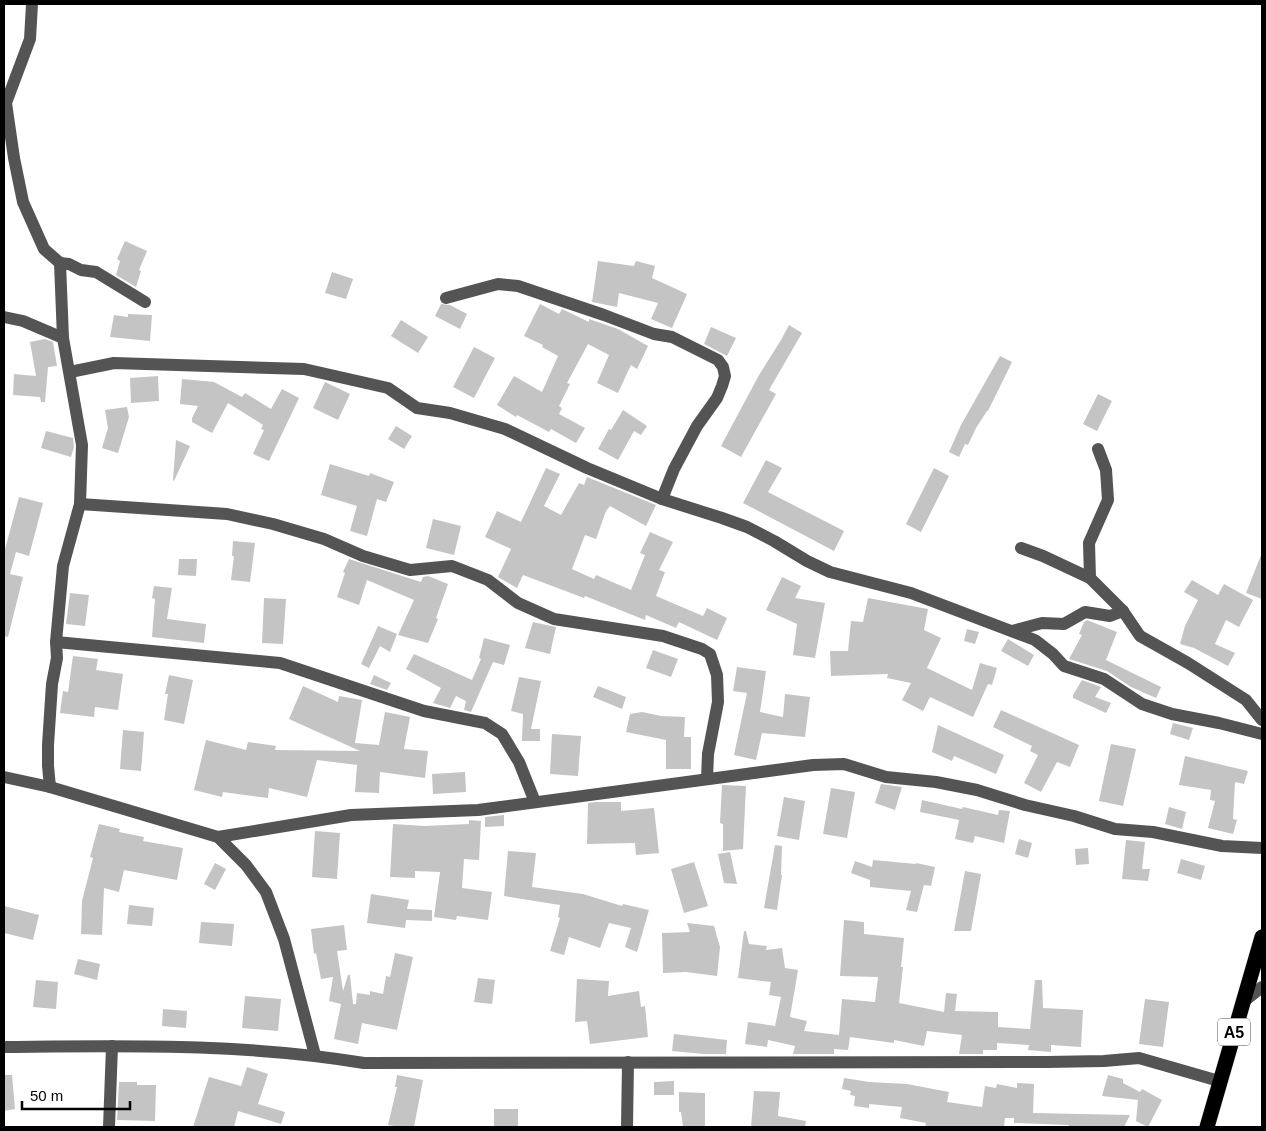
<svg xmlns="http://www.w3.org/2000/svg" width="1266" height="1131" viewBox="0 0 1266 1131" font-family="Helvetica,sans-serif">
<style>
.building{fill:#c4c4c4}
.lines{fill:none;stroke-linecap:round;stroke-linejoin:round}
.highway-casing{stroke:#dbdbdb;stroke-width:16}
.minor{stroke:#545454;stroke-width:12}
.highway{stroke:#000;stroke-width:15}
.labels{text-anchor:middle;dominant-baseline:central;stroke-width:4.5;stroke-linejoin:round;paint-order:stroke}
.shield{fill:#fff;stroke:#4c4c4c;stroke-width:1}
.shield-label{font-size:16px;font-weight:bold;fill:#000}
</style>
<rect width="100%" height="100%" fill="#fff"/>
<g class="building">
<path d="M125,241L147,251L139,270L141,271L136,287L116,275L120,261L117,259Z"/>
<path d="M598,261L634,266L636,261L655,266L652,278L687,294L672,328L651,319L658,303L619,293L617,307L592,302Z"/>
<path d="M332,272L353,279L346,299L325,293Z"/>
<path d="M441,304L450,305L467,314L460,329L435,316Z"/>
<path d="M540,304L559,314L562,309L589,322V319L618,329L648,346L637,369L631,365L618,393L597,383L609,355L588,344L567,383L570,384L559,406L562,408L559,414L585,428L576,443L551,429L549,432L517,415L516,417L497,405L514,376L542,392L558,356L542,347L543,345L524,336Z"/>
<path d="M128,314L152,315L150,341L110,337L114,315L128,317Z"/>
<path d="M401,320L428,337L418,353L391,336Z"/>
<path d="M789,325L802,333L769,390L776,394L741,457L721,446L759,375L781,340Z"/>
<path d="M711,327L736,338L727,356L704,344Z"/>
<path d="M45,339L53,342L57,366L48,367L45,402H41L40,397L13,395L14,374L36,376L30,342Z"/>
<path d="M474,347L495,358L474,398L453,387Z"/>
<path d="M1000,356L1012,362L988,411H987L976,428L968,445L965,444L959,457L949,452L961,425Z"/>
<path d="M158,376L159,401L131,403L130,378Z"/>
<path d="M182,379L214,382L242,397L245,393L271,409L282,389L299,398L269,461L253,454L264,430L261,429L263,425L228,403L212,433L192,422V418L198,406L180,404Z"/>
<path d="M325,382L350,394L338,420L313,408Z"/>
<path d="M1098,394L1112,401L1097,431L1083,424Z"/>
<path d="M127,407L129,417L118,453L102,448L108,428L105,410Z"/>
<path d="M623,410L647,426L641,435L634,431L618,460L598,449L609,429L611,430Z"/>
<path d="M396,426L412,436L404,449L388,439Z"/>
<path d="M46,431L73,438L74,447L71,457L41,448Z"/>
<path d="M176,440L190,446L174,481L173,480Z"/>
<path d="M766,460L782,468L768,492L844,531L834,551L743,503Z"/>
<path d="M330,464L369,476L370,473L394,482L386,502L377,499L367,536L350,531L357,506L321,495Z"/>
<path d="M546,468L560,474L544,506L561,515L579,483L584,485L587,477L656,505L646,526L610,506L606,511L596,539L585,535L572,569L594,579L596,575L631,590L645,555L640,553L650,532L673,542L659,570L665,572L656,596L703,616L707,608L727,618L717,640L679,622L676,628L646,615L645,620L585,596L584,598L523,575L517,588L498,577L511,549L485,537L497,511L521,522Z"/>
<path d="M934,468L949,476L921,532L906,524Z"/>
<path d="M19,497L43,503L29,556L16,552L10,574L23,577L8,637L4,636V553Z"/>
<path d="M433,519L461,526L454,555L426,548Z"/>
<path d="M233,541L255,543L250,582L231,580L234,556H232Z"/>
<path d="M1261,555H1262V599L1246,593Z"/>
<path d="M179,559H197L196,576L178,575Z"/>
<path d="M349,559L421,582L423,577L428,576L448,584L436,618L438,619L428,643L398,635L414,600L367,580L359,605L337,597L345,573L343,572Z"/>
<path d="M782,577L801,586L795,598L825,603L815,658L793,655L797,624L766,610Z"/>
<path d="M1192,580L1218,595L1224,584L1253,600L1239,627L1226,620L1215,644L1235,653L1228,666L1194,648L1180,644L1185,626L1198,600L1184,592Z"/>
<path d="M154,586L172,588L167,619L206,624L204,643L152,637L155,599L152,598Z"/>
<path d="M70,593L89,595L85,626L66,624Z"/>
<path d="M264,598L286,599L283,644L262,643Z"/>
<path d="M868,598L928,609L924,630L941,638L927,668L972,690L980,663L997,668L992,685L988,684L973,717L930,697L923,711L902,700L911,683L887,678L888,674L831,676L830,651H848L851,621L863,622Z"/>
<path d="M1087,620L1117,632L1106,660L1161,687L1156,698L1131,687L1107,671L1069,659L1082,635L1079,634L1084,622Z"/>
<path d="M533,622L556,627L550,654L525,648Z"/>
<path d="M378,626L397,634L390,652L380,646L369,668L361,664Z"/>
<path d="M967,629L979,632L975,644L964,641Z"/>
<path d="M484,638L510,645L504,665L493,662L471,712L464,710L466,701L456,696L450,708L433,703L441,688L406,669L414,654L472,680L481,659L479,658Z"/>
<path d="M1008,639L1034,655L1028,666L1001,651Z"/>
<path d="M653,650L678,659L671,677L646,668Z"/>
<path d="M73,656L98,659L96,670L123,674L118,710L95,707L94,717L60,713L63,691L68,692Z"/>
<path d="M737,667L766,671L760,712L783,717L785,694L810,697L805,737L762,733L756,760L734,755L747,693L733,691Z"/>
<path d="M169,675L193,680L184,724L164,720L168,694H165Z"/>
<path d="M374,675L391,683L387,690L370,684Z"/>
<path d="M519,677L541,681L531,729H540V741H522L523,714L511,711Z"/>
<path d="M1082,680L1101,687L1095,697L1111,703L1106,713L1073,698V695Z"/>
<path d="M303,686L338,702L339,696L362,700L355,743L379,745L385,712L410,717L404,749L428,751L425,778L380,772L379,793L355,792L357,765L317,760L307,797L269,788L268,798L223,792L222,797L194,790L206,740L246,750L248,742L276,746L275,750L360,751L289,719Z"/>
<path d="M598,686L626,697L622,709L593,697Z"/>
<path d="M1001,710L1079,745L1070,767L1057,762L1041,792L1024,783L1038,755L1030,751L1032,746L993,727Z"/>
<path d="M642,712L661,716L685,717L684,737H691V769H666V740L626,732L630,714Z"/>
<path d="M1173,723L1193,728L1189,740L1170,734Z"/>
<path d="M938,725L1004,755L996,774L954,756L952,761L932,752Z"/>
<path d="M123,730L144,732L141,771L120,769Z"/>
<path d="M552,734L581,736L578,776L550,774Z"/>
<path d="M1111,744L1136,749L1123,806L1099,801Z"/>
<path d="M1185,756L1248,771L1244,784L1235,782L1233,819L1237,820L1233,834L1208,828L1215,801L1210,800L1211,790L1179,785Z"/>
<path d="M465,772L466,792L433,794L432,774Z"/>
<path d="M881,784L902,787L895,810L875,803Z"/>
<path d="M722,785L746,786L743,849L723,851V824L720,823Z"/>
<path d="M831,788L855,792L847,838L823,834Z"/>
<path d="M784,797L805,801L799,840L777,836Z"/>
<path d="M922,800L962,809L963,807L998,815L999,810L1010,811L1004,843L975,836L973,843L955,839L959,820L920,812Z"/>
<path d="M596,802H621V811L654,808L659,853L636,855L635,843L587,844L588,803Z"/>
<path d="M1169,807L1186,812L1182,829L1165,824Z"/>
<path d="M504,815V826L485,827V817Z"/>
<path d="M469,820L481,821L479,860L464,859L462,888L492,892L488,920L457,916L456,920L434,917L440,872L415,871V878L390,877L393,824L424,826L469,824Z"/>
<path d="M99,824L120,829L119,832L144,837L143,841L183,848L177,880L124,870L119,892L104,888L102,935L81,934L82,901L93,858L90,857Z"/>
<path d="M315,831L340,833L337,879L312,877Z"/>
<path d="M1019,839L1032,843L1028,858L1015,854Z"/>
<path d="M1126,840L1145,842L1142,869H1150L1148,881L1122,879Z"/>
<path d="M775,845L782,846L781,875H782L777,910L764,908Z"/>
<path d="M1088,848L1089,864L1076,865L1075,849Z"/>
<path d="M508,851L536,853L532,887L583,894L622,906L623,904L649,910L637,952L625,947L631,928L609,923L600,948L569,937L564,955L550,951L560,918L558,917L560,905L504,896Z"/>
<path d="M730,852L737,884L724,883L718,854Z"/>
<path d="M1181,859L1205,866L1201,880L1177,873Z"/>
<path d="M873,860L916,864V863L935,867L931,886L924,885L917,912L906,910L911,891L870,887V880L851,873L855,861L872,867Z"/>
<path d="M694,862L708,906L684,913L671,869Z"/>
<path d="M215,863L226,869L215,890L204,884Z"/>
<path d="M965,871L981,874L971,931H954Z"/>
<path d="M371,894L409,900L407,909L432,910V921L406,920L405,928L367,923Z"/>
<path d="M129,905L154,908L152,926L127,924Z"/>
<path d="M4,906L39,915L33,940L4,933Z"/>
<path d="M844,920L864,922V934L904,938L901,967H903L899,1003L944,1012L946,993L957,994L955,1011L998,1012V1027L1030,1029L1035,980H1042L1043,1008L1083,1010L1081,1047L1051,1045V1052L1028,1050L1029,1045L997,1043V1050H983V1054H959L962,1035L927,1031L924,1046L894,1040V1043L850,1037L848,1050L834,1049V1054H793L795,1046L768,1040L767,1047L745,1044L748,1022L775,1026L781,997L769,995L771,982L738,978L744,931H746L749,944L767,946L766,950L782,948L785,968L798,970L790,1017L807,1021L804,1031L839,1035L842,999L875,1002L878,977L840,976Z"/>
<path d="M201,922L234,924L232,946L199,943Z"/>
<path d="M687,923L714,926L720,947L717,976L686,972L663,973L662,933L690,932Z"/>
<path d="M344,925L347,950L337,951L343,991L348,975H350L353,1004H356L357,993L370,995V991L383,994L386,976L390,977L395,953L413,957L397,1030L362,1023L358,1044L334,1039L341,1004L329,1001L333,977L321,979L316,953L314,954L311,929Z"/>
<path d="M78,959L100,964L97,980L74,974Z"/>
<path d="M478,978L495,980L492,1004L474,1002Z"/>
<path d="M577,979L609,981L608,996L639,991L641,1007L645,1006L648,1037L590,1044L587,1021L575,1022Z"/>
<path d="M36,980L58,982L56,1009L33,1007Z"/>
<path d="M245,996L281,999L278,1031L242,1028Z"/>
<path d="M1145,999L1169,1002L1163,1047L1139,1044Z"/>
<path d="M163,1009L187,1011L186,1028L162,1026Z"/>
<path d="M674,1034L727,1040L726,1054H704L672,1051Z"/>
<path d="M247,1067L268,1074L258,1104L285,1112L281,1124L238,1111L234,1127H193L209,1077L241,1086Z"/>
<path d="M4,1075H12L15,1109L4,1111Z"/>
<path d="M397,1075L423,1080L414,1127H400L388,1125L397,1087H395Z"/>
<path d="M1108,1075L1123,1079V1083L1140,1092L1142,1089L1162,1100L1148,1127L1136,1121L1138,1100L1102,1096Z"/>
<path d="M844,1078L869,1082L907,1084L949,1092L947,1102L982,1107L985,1086L996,1088L997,1084L1017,1088V1083L1034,1084L1033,1113L1130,1115L1124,1127H1068L1069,1125L1014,1123V1118H1005L1004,1127H925L926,1123L900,1118L902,1107L869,1104V1108L854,1106L855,1096L850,1095L851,1091L842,1089Z"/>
<path d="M674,1081V1095H654V1082Z"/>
<path d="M119,1082H137V1085H156L155,1121L117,1120Z"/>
<path d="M754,1091L780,1092L778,1116L806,1121L805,1127H751Z"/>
<path d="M679,1092L705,1093V1127H683L681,1112H679Z"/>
<rect x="494" y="1109" width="24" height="18"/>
</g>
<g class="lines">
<g class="highway-casing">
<path id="highway" d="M1207,1127L1262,937"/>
</g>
<g class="minor">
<path d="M32,4L30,39L6,103L14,158L23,202L44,249L60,263"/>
<path d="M446,298L498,284L518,286L604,315L654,334L672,337L718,360L723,367L725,376L722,386L717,398L697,426L674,469L662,499"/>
<path d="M4,317L23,321L63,338"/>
<path d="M70,372L114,363L304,369L388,388L417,408L450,413L505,429L587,468L662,499L722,518L747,527L774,541L807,561L830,572L911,593L1035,640L1053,654L1064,666L1104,679L1142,704L1172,714L1219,723L1262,734"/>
<path d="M80,504L227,514L273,524L324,539L363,556L410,570L452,566L488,580L518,603L554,619L663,636L702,649L710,654L717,675L718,702L708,754L707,779"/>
<path d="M1021,548L1043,556L1090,578L1123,611L1140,636L1188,663L1246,700L1262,720"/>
<path d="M1090,578L1089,543L1108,500L1106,470L1098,449"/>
<path d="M1012,631L1042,623L1064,624L1085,612L1110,616L1123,611"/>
<path d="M56,642L280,663L424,711L485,723L502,734L519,762L535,802"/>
<path d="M4,777L50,787L218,837L246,865L266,892L284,939L315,1055"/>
<path d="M50,787L48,766V745L52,684L57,658L56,642L63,566L80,504L82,445L63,338L60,263L69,264L81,270L96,272L145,302"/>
<path d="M218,837L351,815L478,810L813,765L844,764L886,777L936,782L977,790L1025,805L1074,816L1115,829L1153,832L1222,846L1262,848"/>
<path d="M1243,1002L1262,987"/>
<path d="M4,1047C124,1046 245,1043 364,1063L1047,1062L1104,1061L1139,1058L1219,1081"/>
<path d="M109,1127L112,1046"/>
<path d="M627,1127L628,1062"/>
</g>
<use href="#highway" class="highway"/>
</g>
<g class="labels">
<rect class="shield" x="1218" y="1018.5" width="32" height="27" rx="4"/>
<g class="shield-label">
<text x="1234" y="1032">A5</text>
</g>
</g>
<rect width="1266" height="1131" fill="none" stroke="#000000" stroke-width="10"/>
<path d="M22 1101v8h108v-8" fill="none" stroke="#000000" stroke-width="2.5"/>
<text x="30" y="1101" font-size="15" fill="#000000" stroke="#ffffff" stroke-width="4" paint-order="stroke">50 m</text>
</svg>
